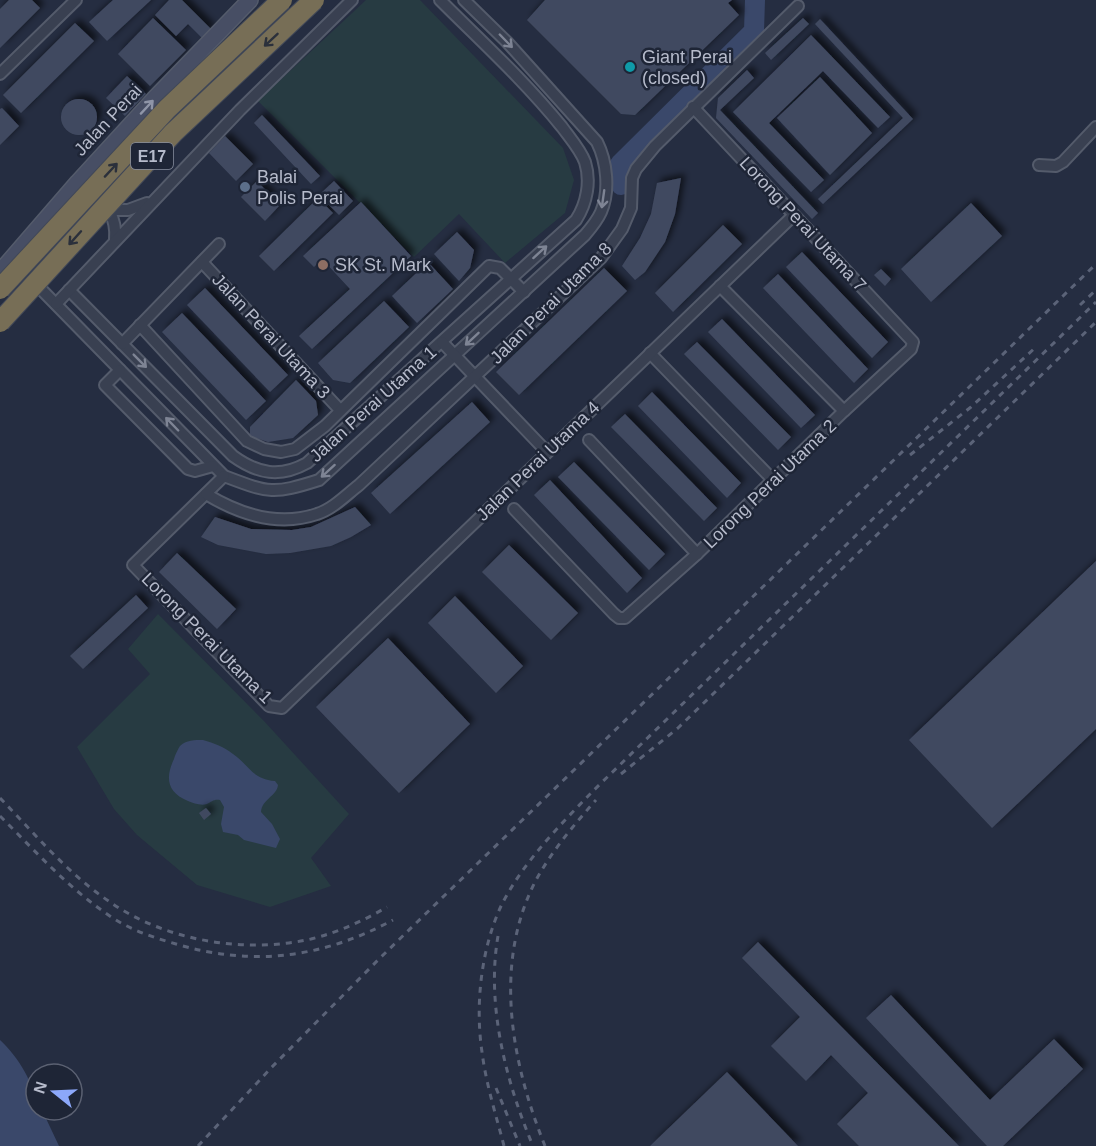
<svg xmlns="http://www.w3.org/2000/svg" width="1096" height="1146" viewBox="0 0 1096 1146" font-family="Arial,sans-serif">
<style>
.green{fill:#273b42}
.water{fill:#3a486a}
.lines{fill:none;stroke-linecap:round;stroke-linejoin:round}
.river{stroke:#3a486a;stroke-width:20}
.building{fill:#414a61;filter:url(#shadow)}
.street-casing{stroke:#545b6b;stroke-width:14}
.secondary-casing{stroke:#545b6b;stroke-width:18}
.street{stroke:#394051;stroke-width:10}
.secondary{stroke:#474e64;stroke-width:15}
.rail{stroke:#5b6378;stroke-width:3;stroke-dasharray:6 6;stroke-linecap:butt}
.highway-bridge-casing{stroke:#414858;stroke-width:22;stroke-linecap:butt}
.highway-bridge{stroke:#776e56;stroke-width:20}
.oneway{stroke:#2b303b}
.oneway2{stroke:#7e8494}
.oneway3{stroke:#8f95a7}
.culture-dot{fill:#0f9aa8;stroke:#1e2536;stroke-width:2}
.service-dot{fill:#5c6f8a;stroke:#1e2536;stroke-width:2}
.education-dot{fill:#8d6e63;stroke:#1e2536;stroke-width:2}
.labels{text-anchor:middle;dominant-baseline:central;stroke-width:5;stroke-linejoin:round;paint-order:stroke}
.shield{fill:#1e2536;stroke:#888e9e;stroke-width:1.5}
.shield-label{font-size:16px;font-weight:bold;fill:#b6bbcb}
.poi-label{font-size:18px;fill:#b6bbcb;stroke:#1e2536;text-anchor:start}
.street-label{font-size:18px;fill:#b6bbcb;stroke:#1e2536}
</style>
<defs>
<filter id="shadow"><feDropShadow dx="4.5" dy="-4.5" stdDeviation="3" flood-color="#0009"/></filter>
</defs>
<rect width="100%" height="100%" fill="#252d41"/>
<g class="green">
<path d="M366,0H420L563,148L574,180L565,213L505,263L459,214L414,257L258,101Z"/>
<path d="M158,614L264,721L349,814L311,858L331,886L270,907L197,885L137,835L114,809L77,747L150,674L128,649Z"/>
</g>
<g class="water">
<path d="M203,740C214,743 224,747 233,754C250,766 252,779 275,781L278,785C277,796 262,799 261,812L272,824L280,839L276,848L244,840L238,835L223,832L221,824L224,807L220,800C213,799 212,802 207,804C201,806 193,803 188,801C167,792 165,778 174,759C175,755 178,749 180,746C186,740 195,740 203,740Z"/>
<path d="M0,1040C18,1057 36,1084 36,1110H42L59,1146H0Z"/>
</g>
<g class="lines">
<path class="river" d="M621,185L620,164L754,31L755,0"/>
</g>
<g class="building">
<path d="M9,0H32L40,8L0,48V9Z"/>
<path d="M113,0H151L107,41L89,22Z"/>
<path d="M169,0H182L211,29L202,38L188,24L176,36L155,15Z"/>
<path d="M545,0H732L728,3L739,15L635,115L621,114L527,20Z"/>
<path d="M153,18L186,50L150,86L118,54Z"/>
<path d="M803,18L809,24L771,60L765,53Z"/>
<path d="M820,19L913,119L823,204L818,199L903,118L815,24Z"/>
<path d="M75,23L94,41L21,113L3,95Z"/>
<path d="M811,35L890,117L878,128L823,71L769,123L824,180L811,192L733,112Z"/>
<path d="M747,70L754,78L720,110L818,213L812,219L716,118L718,98Z"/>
<path d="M127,76L146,94L125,116L106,98Z"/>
<path d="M820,77L872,133L830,175L777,118Z"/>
<circle cx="79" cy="117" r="18"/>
<path d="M2,108L19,126L0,145V109Z"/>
<path d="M262,115L320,176L311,184L254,123Z"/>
<path d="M225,136L253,164L236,181L209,153Z"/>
<path d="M681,178L675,214L665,242L645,272L635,280L622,266L640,238L651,214L657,183Z"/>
<path d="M257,181L280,205L265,221L241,197Z"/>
<path d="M334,181L353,201L339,215L319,195Z"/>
<path d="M318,198L333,213L274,271L259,256Z"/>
<path d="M361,202L411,256L312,349L299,336L350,289L322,259L314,267L303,256Z"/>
<path d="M971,203L1002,236L931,302L901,269Z"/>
<path d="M723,225L742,244L673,312L655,293Z"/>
<path d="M457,232L474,250L470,268L459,281L434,254Z"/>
<path d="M802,252L888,342L872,358L786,267Z"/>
<path d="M428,262L453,289L417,323L392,296Z"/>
<path d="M604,268L627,291L519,395L496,372Z"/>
<path d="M881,269L891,279L885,286L874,275Z"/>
<path d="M778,274L868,369L854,383L763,288Z"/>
<path d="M205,288L288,375L270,392L187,305Z"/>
<path d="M384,301L409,327L350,383L333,380L318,363Z"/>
<path d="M182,313L266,401L246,420L162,332Z"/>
<path d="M722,319L815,415L801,428L708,332Z"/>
<path d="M697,342L791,437L778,450L684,354Z"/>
<path d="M296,380L316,401L318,415L293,438L268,442L250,436V427Z"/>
<path d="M652,392L741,483L727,498L638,406Z"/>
<path d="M472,402L490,422L390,514L371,493Z"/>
<path d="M625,414L717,508L704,521L611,427Z"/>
<path d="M574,462L665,554L649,570L558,477Z"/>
<path d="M550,480L642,578L627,593L534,495Z"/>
<path d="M355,507L371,525L351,537L331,546L290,553L266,554L218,545L201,537L215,517L251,529L292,530L311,527Z"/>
<path d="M509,545L578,613L551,640L482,572Z"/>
<path d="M177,553L236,609L217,629L159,572Z"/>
<path d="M1096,561V729L992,828L909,740Z"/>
<path d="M136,595L148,608L83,669L70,656Z"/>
<path d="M455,596L523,666L496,693L428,623Z"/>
<path d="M388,638L470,724L399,793L316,707Z"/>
<path d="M206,808L211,814L204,820L199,813Z"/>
<path d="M758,942L959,1146H859L837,1124L868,1093L831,1055L806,1081L771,1046L800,1017L742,958Z"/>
<path d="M891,995L990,1100L1054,1039L1083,1069L1003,1146H987L866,1018Z"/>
<path d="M727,1072L798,1146H650Z"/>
</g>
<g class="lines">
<g class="street-casing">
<g id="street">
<path d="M0,74L76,0"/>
<path d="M1039,165L1056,166L1063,162L1096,127"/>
<path d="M86,191C107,199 117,219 115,240"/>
<path d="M111,210H128L147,203"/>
<path d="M202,262L340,410"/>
<path d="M33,281L224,476C269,493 272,495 319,480L585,235C591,228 597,221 601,212C610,191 607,162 597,142L507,42L464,0"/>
<path d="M720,286L844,411"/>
<path d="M69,290L233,456C258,474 280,478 307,463L576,220C587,203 591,181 585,162C580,149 570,138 562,127C525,81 481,41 440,0"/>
<path d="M56,304L240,110L352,0"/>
<path d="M140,325L247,441L264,449L281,452L295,449L325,426L489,266L500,268L524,292"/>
<path d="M442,342L547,452"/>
<path d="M122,344L219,244"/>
<path d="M650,353L773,480"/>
<path d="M120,370L105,385L188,469L195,471L213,466"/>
<path d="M589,440L697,554"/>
<path d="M224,476L133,565L269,706L282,708L794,215"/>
<path d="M206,494C239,514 279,527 317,514C333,509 346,495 359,485L601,258L622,229L631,208L632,178L636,169L655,146L798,6"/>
<path d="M514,509L614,614L619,618H625L697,554L844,411L911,349L913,342L693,107"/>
</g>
</g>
<g class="secondary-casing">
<path id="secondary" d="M0,272L78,182L154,99L250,0"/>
</g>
<use href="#street" class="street"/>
<use href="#secondary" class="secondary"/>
<g class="rail">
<path d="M1080,305L1096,290"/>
<path d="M910,455L971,407L1037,346"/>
<path d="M621,774L678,728L1096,322"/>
<path d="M0,798C35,834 68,874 110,902C166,941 245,954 311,939C339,932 363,921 387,907"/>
<path d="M0,816C37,853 72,892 116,920C134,931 155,938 176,944C253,967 322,958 393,920"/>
<path d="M498,936C486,1005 506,1082 533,1146"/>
<path d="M496,1088L520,1146"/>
<path d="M198,1146L271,1068L379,959L1096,264"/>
<path d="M504,1146C496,1115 486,1084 482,1052C475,1005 481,948 502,904C524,861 561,824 594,790L1096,302"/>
<path d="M545,1146C512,1064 493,967 534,884C550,853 573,826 596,800"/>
</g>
<g class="highway-bridge-casing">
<g id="highway-bridge">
<path d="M0,289L167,109L282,0"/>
<path d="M0,322L173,133L314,0"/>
</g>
</g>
<use href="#highway-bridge" class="highway-bridge"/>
</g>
<defs><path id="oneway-shaft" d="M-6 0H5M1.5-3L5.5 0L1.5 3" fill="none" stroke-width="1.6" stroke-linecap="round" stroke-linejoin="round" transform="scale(1.5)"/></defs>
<g class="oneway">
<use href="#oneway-shaft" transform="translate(271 40) rotate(137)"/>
<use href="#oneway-shaft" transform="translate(111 170) rotate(-47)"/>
<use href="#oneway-shaft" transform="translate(75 238) rotate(132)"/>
</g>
<g class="oneway2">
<use href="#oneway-shaft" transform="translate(506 41) rotate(46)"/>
<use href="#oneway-shaft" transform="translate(603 199) rotate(98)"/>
<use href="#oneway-shaft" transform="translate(540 252) rotate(-42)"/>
<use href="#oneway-shaft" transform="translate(472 339) rotate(137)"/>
<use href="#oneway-shaft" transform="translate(140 361) rotate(45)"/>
<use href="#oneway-shaft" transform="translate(172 424) rotate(-134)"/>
<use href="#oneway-shaft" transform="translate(328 471) rotate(138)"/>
</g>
<use class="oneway3" href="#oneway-shaft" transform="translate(147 107) rotate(-47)"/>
<circle class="culture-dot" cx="630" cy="67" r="6"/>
<circle class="service-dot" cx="245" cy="187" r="6"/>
<circle class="education-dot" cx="323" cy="265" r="6"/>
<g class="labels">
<rect class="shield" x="131" y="143" width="42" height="26" rx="4.5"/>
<g class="shield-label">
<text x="152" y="156">E17</text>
</g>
<g class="poi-label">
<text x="642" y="57">Giant Perai<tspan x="642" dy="21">(closed)</tspan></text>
<text x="257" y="177">Balai<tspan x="257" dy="21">Polis Perai</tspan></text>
<text x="335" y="265">SK St. Mark</text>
</g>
<g class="street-label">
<text transform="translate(108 120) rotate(-47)">Jalan Perai</text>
<text transform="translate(803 224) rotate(47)">Lorong Perai Utama 7</text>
<text transform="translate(551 303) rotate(-45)">Jalan Perai Utama 8</text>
<text transform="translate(271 336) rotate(47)">Jalan Perai Utama 3</text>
<text transform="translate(373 404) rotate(-42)">Jalan Perai Utama 1</text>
<text transform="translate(538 461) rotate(-44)">Jalan Perai Utama 4</text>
<text transform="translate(770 484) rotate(-44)">Lorong Perai Utama 2</text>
<text transform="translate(207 638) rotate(45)">Lorong Perai Utama 1</text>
</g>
</g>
<g transform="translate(54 1092) rotate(288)"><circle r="28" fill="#1e2536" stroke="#5b6172" stroke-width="1.5"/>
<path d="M0-4.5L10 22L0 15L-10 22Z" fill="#8ca8fa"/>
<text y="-9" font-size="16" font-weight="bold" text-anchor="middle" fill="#b6bbcb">N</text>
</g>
</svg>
